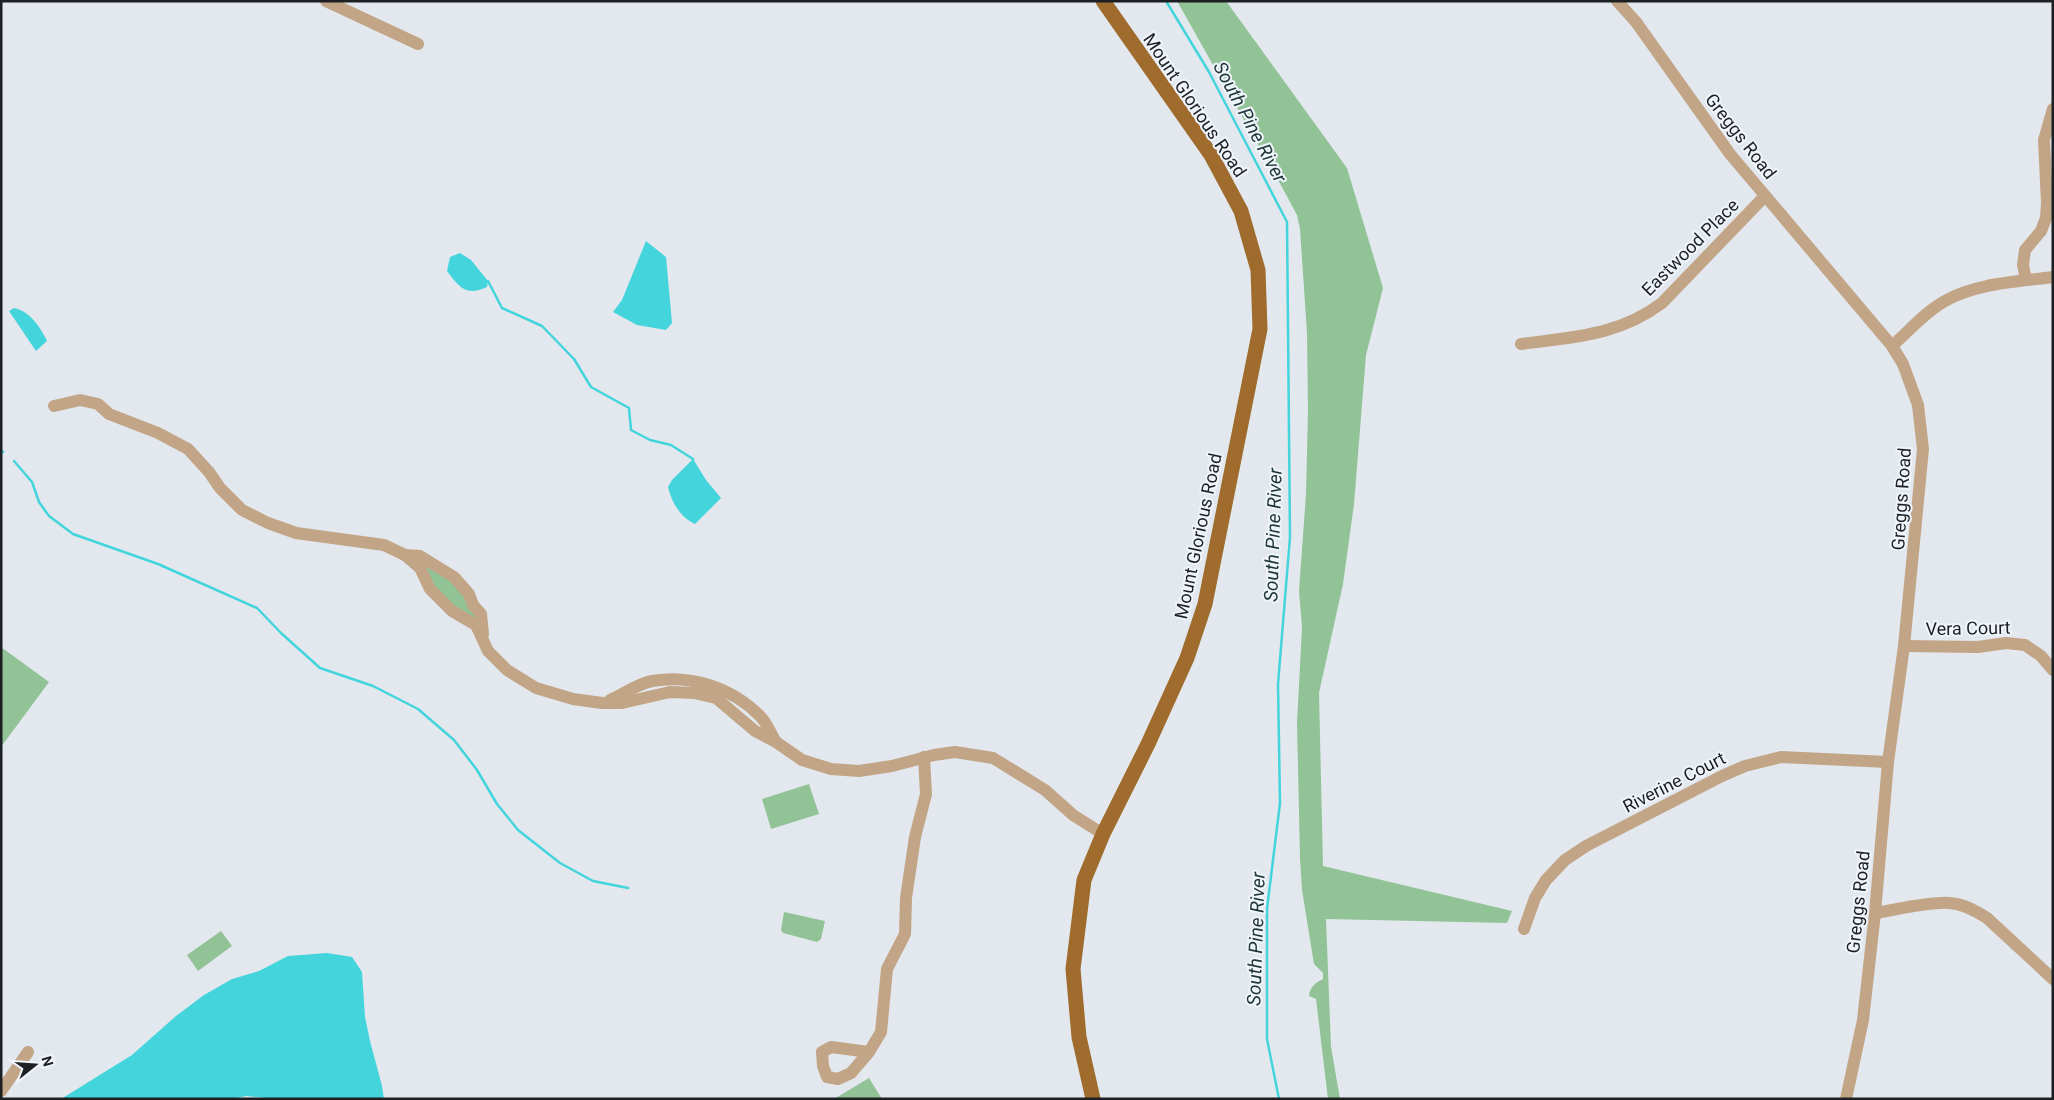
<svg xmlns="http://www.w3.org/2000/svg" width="2054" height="1100" viewBox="0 0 2054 1100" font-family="Roboto,sans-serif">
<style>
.green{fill:#92c397}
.water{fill:#43d4dc}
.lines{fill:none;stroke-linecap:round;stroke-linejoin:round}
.stream{stroke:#43d4dc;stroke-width:2.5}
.minor{stroke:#c2a586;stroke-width:12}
.major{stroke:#9f6c2d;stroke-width:15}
.labels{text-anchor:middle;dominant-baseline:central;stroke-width:4;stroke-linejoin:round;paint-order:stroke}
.street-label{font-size:18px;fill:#1d2022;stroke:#eff5fb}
.water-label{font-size:19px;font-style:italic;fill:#203839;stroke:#eff5fb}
</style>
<rect width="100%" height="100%" fill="#e2e8ee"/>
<g class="green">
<path d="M1177,1H1226L1347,168L1383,288L1366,355L1354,504L1343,584L1319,693L1323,866L1512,911L1507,923L1326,919L1331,1047L1340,1099H1328L1316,999L1309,996C1310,987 1315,983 1323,979V973L1314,964L1302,890L1300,858L1297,723L1302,627L1299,591L1306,494L1308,410L1307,333L1300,229L1297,215L1283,189Z"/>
<path d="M420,556L454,577L484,631L430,589Z"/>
<path d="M1,647L49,682L1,747Z"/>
<path d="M809,784L819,814L771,829L762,799Z"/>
<path d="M784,912L825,921L821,939L817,942L783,933L781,930Z"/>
<path d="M221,931L232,946L198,971L187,955Z"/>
<path d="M869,1078L882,1099H834Z"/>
</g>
<g class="water">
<path d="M646,241L666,257L672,323L666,330L637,325L613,312L622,300Z"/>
<path d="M460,253L471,260L488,281L487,287C466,297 459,287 447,271L450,257Z"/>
<path d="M14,308C30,311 40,327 47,341L36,351L9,311Z"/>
<path d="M693,459L706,480L721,498L695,524C680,517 672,503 668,487L672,480Z"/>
<path d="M327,953L352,957L362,972L365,1017L370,1041L382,1086L384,1099H274L246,1096L232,1099H61L132,1055L176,1016L204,995L232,979L259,971L288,956Z"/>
</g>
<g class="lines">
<g class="stream">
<path d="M1166,1L1209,72L1287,222L1290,537L1278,684L1280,803L1267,909V1039L1279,1099"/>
<path d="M488,281L502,308L542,326L574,359L591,387L629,408L631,430L650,440L671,445L693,459"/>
<path d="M1,450L3,452"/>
<path d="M14,461L32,482L39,502L49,516L73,534L158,564L257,608L281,633L320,668L373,686L418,709L454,740L477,770L497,804L518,830L560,863L593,881L628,888"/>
</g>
<g class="minor">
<path d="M326,1L418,44"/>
<path d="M1617,1L1636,22L1730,154L1892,346L1903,364L1918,405L1923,449L1904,646L1888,762L1875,913L1863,1020L1846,1099"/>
<path d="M2026,280L2023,265L2025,250L2041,231L2046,218L2047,203L2044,140L2053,109"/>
<path d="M1521,344C1573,337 1618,336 1662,303L1765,196"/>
<path d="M1892,346C1909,331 1925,312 1945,301C1977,283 2016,282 2053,277"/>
<path d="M54,406L80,400L98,404L109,414L158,433L188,449L209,472L220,488L242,510L268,523L296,533L384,545L405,555L420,568L430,589L452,611L476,625L488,651L507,670L536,688L573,699L602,703H622L670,692L694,693L716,698L755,731L776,742L802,760L831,769L859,771L892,766L934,755L955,752L993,758L1045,790L1073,815L1103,834"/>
<path d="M405,555L420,556L454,577L469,594L473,605L481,614L483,634"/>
<path d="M1904,646L1978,647L2006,643L2025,645L2041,656L2053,670"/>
<path d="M610,700C624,694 637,684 652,681C692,674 732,688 760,716C767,723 771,734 776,742"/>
<path d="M1875,913C1895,910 1931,901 1950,903C1964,904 1976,911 1987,918L2053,979"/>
<path d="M1524,929L1535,898L1546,880L1565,860L1586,846L1722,776L1745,766L1781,757L1888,762"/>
<path d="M869,1052L831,1047L822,1052L823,1066L827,1077L838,1079L851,1073L869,1052L881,1032L887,969L905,934L906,898L915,837L926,794L924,757"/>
<path d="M1,1091L28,1052"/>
</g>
<path class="major" d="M1093,1099L1079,1037L1073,969L1084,880L1103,834L1148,744L1187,658L1205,604L1260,329L1258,270L1241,211L1211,155L1103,1"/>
</g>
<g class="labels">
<g class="street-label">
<text transform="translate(1195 105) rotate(56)">Mount Glorious Road</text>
<text transform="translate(1741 136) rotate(52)">Greggs Road</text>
<text transform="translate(1690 247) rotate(-45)">Eastwood Place</text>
<text transform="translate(1901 499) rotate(-86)">Greggs Road</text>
<text transform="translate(1198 536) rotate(-78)">Mount Glorious Road</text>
<text transform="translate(1968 628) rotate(-1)">Vera Court</text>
<text transform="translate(1674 782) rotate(-27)">Riverine Court</text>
<text transform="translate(1858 902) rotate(-84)">Greggs Road</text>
</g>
<g class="water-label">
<text transform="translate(1250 122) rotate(62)">South Pine River</text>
<text transform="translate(1273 535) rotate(-88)">South Pine River</text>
<text transform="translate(1256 939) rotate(-88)">South Pine River</text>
</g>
</g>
<rect width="2054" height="1100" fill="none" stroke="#1d2022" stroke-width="5"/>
<g transform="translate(35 1065) rotate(73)" stroke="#eff5fb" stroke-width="4" paint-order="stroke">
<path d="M0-4L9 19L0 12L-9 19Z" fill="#1d2022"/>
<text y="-8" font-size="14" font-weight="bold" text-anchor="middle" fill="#1d2022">N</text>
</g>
</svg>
